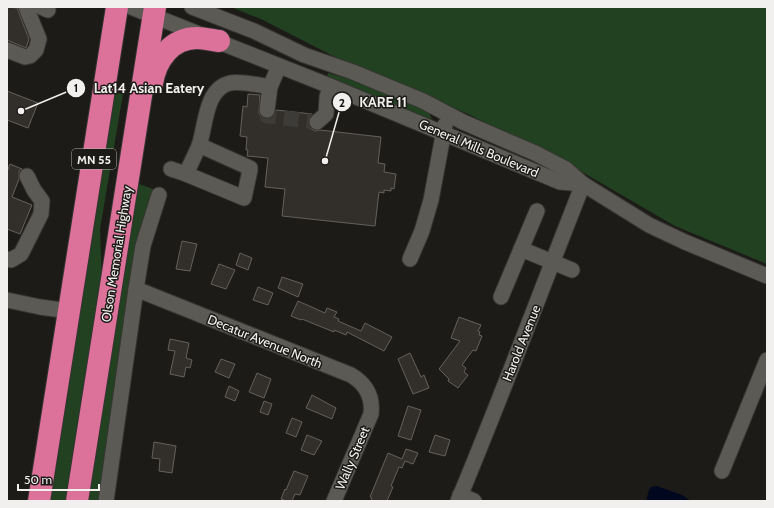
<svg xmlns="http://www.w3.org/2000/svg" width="774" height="508" viewBox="0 0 774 508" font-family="Cabin,sans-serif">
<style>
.green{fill:#214121}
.water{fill:#00071e}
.building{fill:#322f2b;stroke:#64605d}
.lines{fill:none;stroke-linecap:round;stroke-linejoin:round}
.minor-tunnel{stroke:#3d3b38;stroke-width:15;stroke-dasharray:15 8;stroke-linecap:butt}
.minor-casing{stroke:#373533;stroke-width:17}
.highway-casing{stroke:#373533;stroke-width:24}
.minor{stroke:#5c5a55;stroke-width:15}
.highway{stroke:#dc719a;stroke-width:22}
.labels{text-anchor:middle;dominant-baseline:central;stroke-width:3;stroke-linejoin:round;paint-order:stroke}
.shield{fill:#1d1b18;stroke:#b2b0ae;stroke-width:1}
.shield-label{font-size:12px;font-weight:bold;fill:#f2f0ee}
.street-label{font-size:13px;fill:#f2f0ee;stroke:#1d1b18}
.leader{fill:none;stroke:#f2f0ee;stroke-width:1.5}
.callout-dot{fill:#f2f0ee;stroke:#1d1b18;stroke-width:1.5}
.mark-label{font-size:12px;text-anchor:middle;font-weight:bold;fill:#111}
.callout-label{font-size:14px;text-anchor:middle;font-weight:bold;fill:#f2f0ee;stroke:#1d1b18;stroke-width:3;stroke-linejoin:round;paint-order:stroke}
</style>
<rect width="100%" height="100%" fill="#1d1b18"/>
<g class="green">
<path d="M231,7H767V264L675,226L582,172L540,150L468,114L339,59L263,20Z"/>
<path d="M328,73L353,80L414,105L429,113L432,119L419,115L327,77Z"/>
<path d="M113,92L123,94L100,229L102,283L68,501H47Z"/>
<path d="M139,184L153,189L141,226L134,255L99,501H88L122,285Z"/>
</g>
<path class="water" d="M657,486L682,495L691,501H646L649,490L651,487Z"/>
<g class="building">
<path d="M7,7L17,8L29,39L26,48L7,40Z"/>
<path d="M7,91L38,103L28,128L7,120Z"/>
<path d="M248,94L260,95L259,113L261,117L265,119L270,118L274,116L276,110L312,114L309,119L308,123L310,128L315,131L320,130L381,137L378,163L385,164L384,172L396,174L394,189L391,188V191L384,190V193L379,192L375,226L282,216L285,189L265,187L268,158L247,156L248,150H246L247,137L240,136L243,106L247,107Z"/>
<path d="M10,164L22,169L19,171V179L12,197L32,205L20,234L7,229V172Z"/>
<path d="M182,241L197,244L190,271L176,269Z"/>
<path d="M240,253L252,258L248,270L236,265Z"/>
<path d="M219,264L235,270L226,289L211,284Z"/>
<path d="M282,277L303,284L298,297L278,288Z"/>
<path d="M258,287L273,293L268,305L253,300Z"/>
<path d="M298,301L325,313L327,308L337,312L334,317L339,319L338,321L361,331L365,323L392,337L384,351L347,332L346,335L334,330V332L302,319L301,320L291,316Z"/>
<path d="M459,317L481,325L478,331L480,332L479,335L482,336L476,351L473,350L462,365L466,368L464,372L468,375L458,388L448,381L449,379L439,369L460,341L451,338Z"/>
<path d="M170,339L189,343L186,358L192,360L190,368L186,367L184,377L170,374L175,351L168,350Z"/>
<path d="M410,353L421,377L424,375L429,388L413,394L398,359Z"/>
<path d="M221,359L235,364L229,378L215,372Z"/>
<path d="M257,373L271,379L264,398L249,392Z"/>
<path d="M229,386L239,391L235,401L225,397Z"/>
<path d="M312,395L336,408L332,419L306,408Z"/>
<path d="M264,401L272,404L268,415L260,412Z"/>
<path d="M408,406L421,410L411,440L398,436Z"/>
<path d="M292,418L302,422L296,437L286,433Z"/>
<path d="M307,435L322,441L314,455L301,450Z"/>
<path d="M435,435L450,440L445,456L429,452Z"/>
<path d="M154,442L176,446L172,473L159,471L160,459L152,458Z"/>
<path d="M406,449L418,453L413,464L405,461L402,468L399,467L391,486L393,487L387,501H371L372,498L370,497L388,453L402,459Z"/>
<path d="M294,471L308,476L300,495L295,494L292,501H287L281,499L285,489L286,490Z"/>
</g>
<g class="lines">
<path class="minor-tunnel" d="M267,110V116L317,122"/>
<g class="minor-casing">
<g id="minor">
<path d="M41,7L48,10"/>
<path d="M131,7L330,86L560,182L583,184"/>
<path d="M192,7L254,31L304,55L353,72L423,101L463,122L535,153L566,169L583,184L649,225L685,242L767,276"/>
<path d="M7,50L25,57L30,56L36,50L39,39L26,7"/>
<path d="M267,110L270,87L279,66"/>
<path d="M317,122L326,114L327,97L330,86"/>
<path d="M199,145L250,168V170L244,198L186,174C190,165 195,155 199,146C206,125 205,89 230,83C241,81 259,85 270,87"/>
<path d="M171,169L186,174"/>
<path d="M521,249L572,270"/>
<path d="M7,259L11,260L21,254L41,214L42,201L34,190L27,176"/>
<path d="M410,259L422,231L431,200L445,125"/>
<path d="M136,289L351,375C366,384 373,397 371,414L334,501"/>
<path d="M501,297L537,211"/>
<path d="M7,300L40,307L69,311"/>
<path d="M722,471L767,360"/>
<path d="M460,495L474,501"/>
<path d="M106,501L136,289L143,246L159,195"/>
<path d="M458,501C502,396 541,290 583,184"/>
</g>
</g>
<g class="highway-casing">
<g id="highway">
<path d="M152,83C156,60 171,38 197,38C204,38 212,40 219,41"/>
<path d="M39,501L117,7"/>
<path d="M77,501L155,7"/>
</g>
</g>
<use href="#minor" class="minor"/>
<use href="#highway" class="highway"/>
</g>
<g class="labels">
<rect class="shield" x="72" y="149" width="44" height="20" rx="3"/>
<g class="shield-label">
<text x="94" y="159">MN 55</text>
</g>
<g class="street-label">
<text transform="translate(479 148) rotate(23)">General Mills Boulevard</text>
<text transform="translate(116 254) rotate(-81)">Olson Memorial Highway</text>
<text transform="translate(265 341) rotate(22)">Decatur Avenue North</text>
<text transform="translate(521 343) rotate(-68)">Harold Avenue</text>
<text transform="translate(352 458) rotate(-67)">Wally Street</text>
</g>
</g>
<path class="leader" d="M21 111L76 88M325 161L342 102"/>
<g class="callout-dot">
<circle cx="21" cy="111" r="4"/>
<circle cx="325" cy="161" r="4"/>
<circle cx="76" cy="88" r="10"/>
<circle cx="342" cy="102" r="10"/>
</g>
<g class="mark-label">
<text x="76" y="92">1</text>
<text x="342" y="107">2</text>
</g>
<g class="callout-label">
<text x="149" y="93">Lat14 Asian Eatery</text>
<text x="383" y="107">KARE 11</text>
</g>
<rect width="774" height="508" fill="none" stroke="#f2f0ee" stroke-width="16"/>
<path d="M18 484v6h81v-6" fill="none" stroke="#f2f0ee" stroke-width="2"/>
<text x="24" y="484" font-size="12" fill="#f2f0ee" stroke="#1d1b18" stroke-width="3" paint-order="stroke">50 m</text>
</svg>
